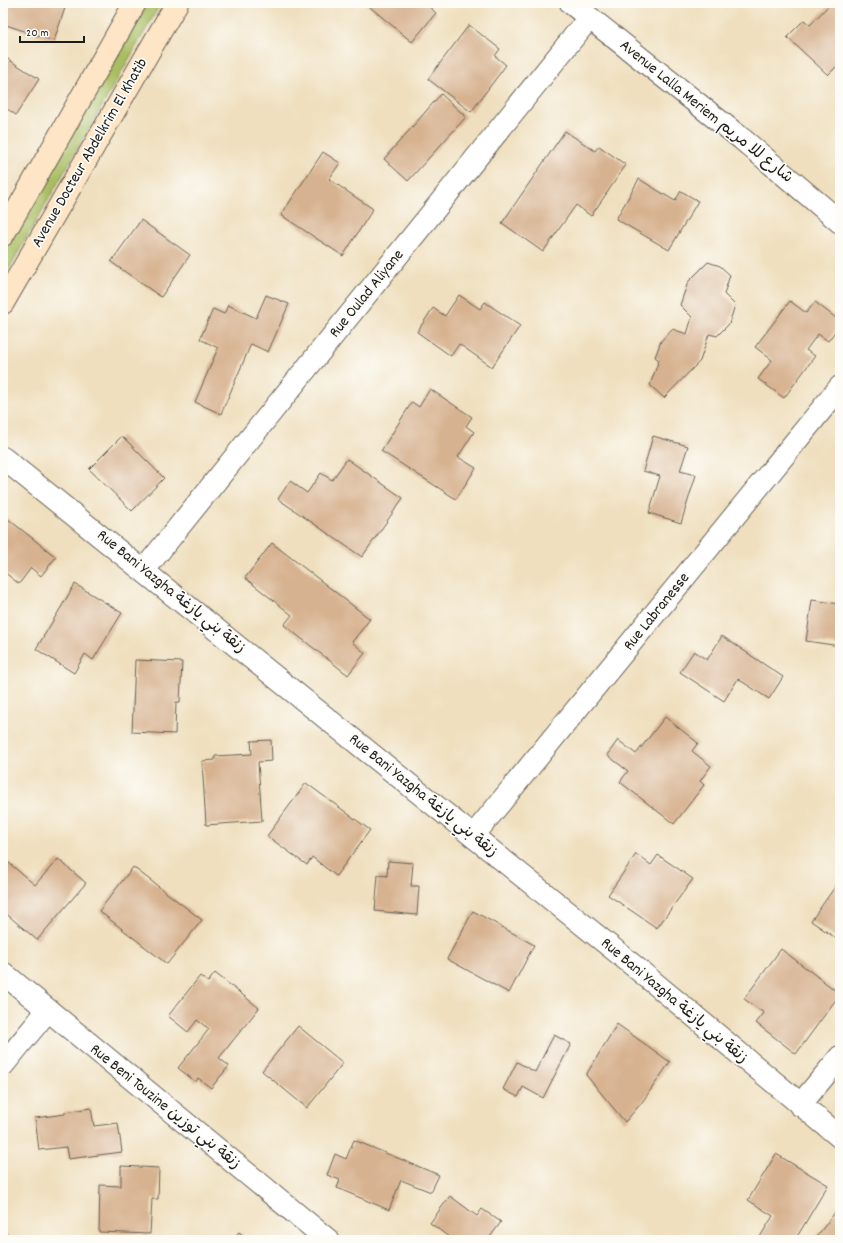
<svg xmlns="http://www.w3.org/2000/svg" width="843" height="1243" viewBox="0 0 843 1243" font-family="Dekko,'Playpen Sans Arabic',sans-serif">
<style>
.green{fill:#a9be62;stroke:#626d3f}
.building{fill:#d7b290}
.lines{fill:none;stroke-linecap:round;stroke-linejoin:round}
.minor-casing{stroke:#666055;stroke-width:24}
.tertiary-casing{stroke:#666055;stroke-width:24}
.secondary-casing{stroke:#666055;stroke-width:24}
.minor{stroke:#fff;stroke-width:22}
.tertiary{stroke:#fff;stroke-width:22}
.secondary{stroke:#fde5c5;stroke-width:22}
.labels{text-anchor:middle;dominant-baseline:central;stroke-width:3.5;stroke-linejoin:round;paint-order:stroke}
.street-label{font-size:16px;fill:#1c1c1c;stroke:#fdfcf7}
</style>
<rect width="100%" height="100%" fill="#fdfcf7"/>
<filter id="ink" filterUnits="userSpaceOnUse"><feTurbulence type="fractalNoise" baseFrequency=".025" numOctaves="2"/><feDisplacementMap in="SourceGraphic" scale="8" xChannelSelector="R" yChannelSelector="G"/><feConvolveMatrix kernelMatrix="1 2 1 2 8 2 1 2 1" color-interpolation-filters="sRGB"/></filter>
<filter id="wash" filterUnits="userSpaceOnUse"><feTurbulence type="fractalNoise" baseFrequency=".012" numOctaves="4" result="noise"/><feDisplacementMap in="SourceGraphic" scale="16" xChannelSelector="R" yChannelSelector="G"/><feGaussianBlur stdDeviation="0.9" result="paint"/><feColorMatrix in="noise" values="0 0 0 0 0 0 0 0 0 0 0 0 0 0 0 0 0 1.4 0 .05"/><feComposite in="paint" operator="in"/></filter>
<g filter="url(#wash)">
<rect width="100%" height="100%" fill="#efdfbe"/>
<path class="green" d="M148,3H161L3,279V254Z"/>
<g id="blocks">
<g class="building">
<path d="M3,3H60L66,5L54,41L3,24Z"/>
<path d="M365,3H425L436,13L412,42Z"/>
<path d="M831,3H835L840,8V63L828,75L787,37L804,20L810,25Z"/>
<path d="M469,25L500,49L495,56L506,65L471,112L428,79Z"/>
<path d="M3,56L39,79L16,115L3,106Z"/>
<path d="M441,94L466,117L408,181L384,159Z"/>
<path d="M565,131L595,151L599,146L626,165L591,216L576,205L543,252L502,223Z"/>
<path d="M323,152L340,163L329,179L373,209L343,256L281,215Z"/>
<path d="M639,179L675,201L681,191L698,201L669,250L616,219Z"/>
<path d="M141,220L190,255L161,297L111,262Z"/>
<path d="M708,262L720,266L730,275L724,294L735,305L729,324L717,336L709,334L700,361L664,398L650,385L659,360L655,357L661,341L672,329L687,334L692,317L680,305L688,282Z"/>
<path d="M266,295L289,304L268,352L251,344L221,414L195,402L218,348L200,339L213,309L224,314L228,305L256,318Z"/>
<path d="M459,295L480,309L485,302L520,326L492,367L459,344L451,356L417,332L433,308L445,316Z"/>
<path d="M790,301L806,313L815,302L840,321V325L828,341L818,334L806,350L815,356L784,398L758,379L772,360L755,347Z"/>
<path d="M430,389L472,417L466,426L474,432L458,457L476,468L456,499L381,451L412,402L419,407Z"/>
<path d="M122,436L164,478L132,511L89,469Z"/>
<path d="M653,436L688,446L680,471L696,475L681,523L649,513L660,476L643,471Z"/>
<path d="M347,459L403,498L362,557L278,499L290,481L307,493L321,473L332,480Z"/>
<path d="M3,515L56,557L41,576L31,568L19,584L3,571Z"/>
<path d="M272,543L370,619L352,642L365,653L348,675L284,625L292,615L245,578Z"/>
<path d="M75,584L122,613L93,660L85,654L74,673L36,649Z"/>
<path d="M812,600L840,604V646L806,641Z"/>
<path d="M722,636L783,677L769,699L738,679L724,701L680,672L694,651L707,660Z"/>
<path d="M135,660L182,662L180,702H176L175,734L132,732Z"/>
<path d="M665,717L698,743L692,751L711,766L700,781L704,785L674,824L620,782L628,771L607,755L618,740L636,754Z"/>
<path d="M271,740L272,761L258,762L262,821L206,825L202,761L215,760V756L252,754L251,741Z"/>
<path d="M306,783L370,830L336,876L312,857L307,865L267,836Z"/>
<path d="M636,854L651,865L658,855L693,879L657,928L608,895Z"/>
<path d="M3,858L35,885L58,859L86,883L37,940L3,911Z"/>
<path d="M388,861L413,863L411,886H419L417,915L375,911L378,875L387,876Z"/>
<path d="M133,867L202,920L167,964L99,911Z"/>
<path d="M837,884L840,887V941L811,921Z"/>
<path d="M473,911L534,945L509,993L447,959Z"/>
<path d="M781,949L840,994L796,1054L756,1023L764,1013L744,999Z"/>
<path d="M215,973L259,1008L219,1058L229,1066L211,1088L198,1078L196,1082L178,1068L209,1029L197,1020L188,1032L168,1016L200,976L208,982Z"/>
<path d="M617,1024L670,1062L643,1101L625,1122L586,1075Z"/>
<path d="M298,1026L343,1063L307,1108L262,1071Z"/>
<path d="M554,1035L571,1044L543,1098L523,1087L518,1097L503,1089L517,1062L535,1072Z"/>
<path d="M91,1108L94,1126L118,1123L122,1152L68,1159L66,1147L39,1150L35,1118L65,1114V1112Z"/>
<path d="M354,1140L439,1175L431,1192L401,1180L389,1210L337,1188L340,1180L327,1175L335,1154L346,1159Z"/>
<path d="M776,1154L828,1185L795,1240H758L773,1216L748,1200Z"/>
<path d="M121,1166L159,1168L158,1199H152L150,1234L99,1232L100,1185L121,1186Z"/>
<path d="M450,1196L477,1216L482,1209L501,1222L490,1237L494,1240H453L430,1223Z"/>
<path d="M840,1206V1240H814Z"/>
<path d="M239,1232L248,1240H232Z"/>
<path d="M3,1233L15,1240H3Z"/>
</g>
</g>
</g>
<g filter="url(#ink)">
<use href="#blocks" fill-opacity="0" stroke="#666055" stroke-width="1"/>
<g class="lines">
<g class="minor-casing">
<g id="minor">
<path d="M3,458L617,952L840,1137"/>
<path d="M144,570L589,18"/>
<path d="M473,836L840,387"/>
<path d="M3,973L328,1240"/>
<path d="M3,1065L48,1010"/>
<path d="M800,1105L840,1057"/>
</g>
</g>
<g class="tertiary-casing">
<path id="tertiary" d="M571,3L742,139L840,222"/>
</g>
<g class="secondary-casing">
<g id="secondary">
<path d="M3,235L135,3"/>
<path d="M3,303L177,3"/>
</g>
</g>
<use href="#minor" class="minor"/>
<use href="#tertiary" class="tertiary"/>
<use href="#secondary" class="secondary"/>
</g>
</g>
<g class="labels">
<g class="street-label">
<text transform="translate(706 112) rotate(39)">Avenue Lalla Meriem شارع للا مريم</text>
<text transform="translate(90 153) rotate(-60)">Avenue Docteur Abdelkrim El Khatib</text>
<text transform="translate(367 294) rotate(-51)">Rue Oulad Aliyane</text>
<text transform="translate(171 592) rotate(39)">Rue Bani Yazgha زنقة بني يازغة</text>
<text transform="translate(657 612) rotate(-51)">Rue Labranesse</text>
<text transform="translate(423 796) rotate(39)">Rue Bani Yazgha زنقة بني يازغة</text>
<text transform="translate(674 1001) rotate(40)">Rue Bani Yazgha زنقة بني يازغة</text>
<text transform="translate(165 1107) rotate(39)">Rue Beni Touzine زنقة بني توزين</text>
</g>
</g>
<rect width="843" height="1243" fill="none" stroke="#fdfcf7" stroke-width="16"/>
<path d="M20 36v6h64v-6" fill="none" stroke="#1c1c1c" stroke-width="2"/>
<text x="26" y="36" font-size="12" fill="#1c1c1c" stroke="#fdfcf7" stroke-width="3" paint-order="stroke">20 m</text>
</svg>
